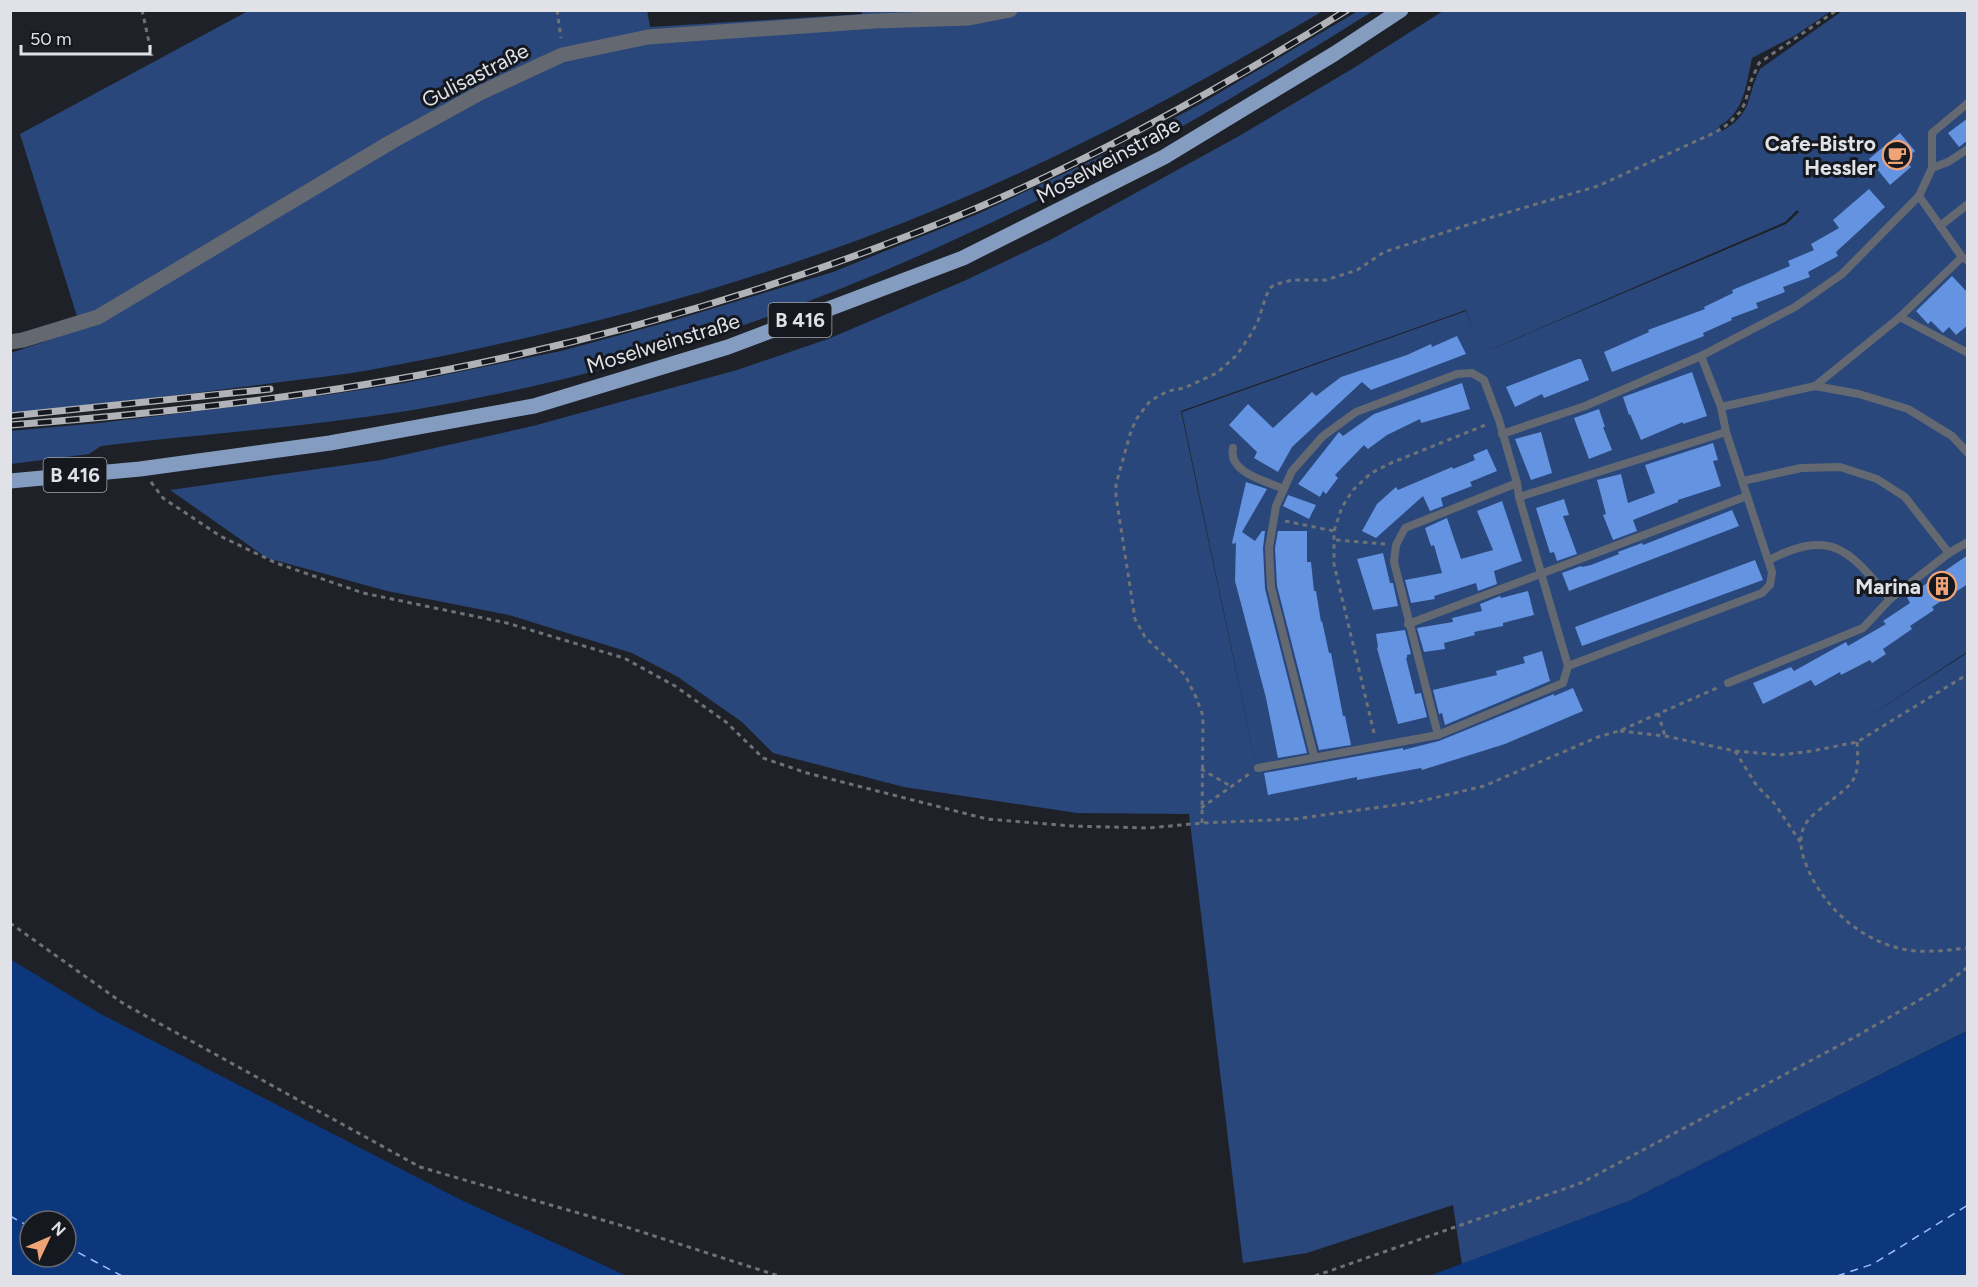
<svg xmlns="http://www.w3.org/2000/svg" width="1978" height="1287" viewBox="0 0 1978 1287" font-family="Figtree,sans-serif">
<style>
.green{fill:#29477a;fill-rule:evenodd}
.water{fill:#0c377d;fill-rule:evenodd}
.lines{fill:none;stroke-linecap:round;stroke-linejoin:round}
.ferry{stroke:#9cc0fc;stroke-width:1.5;stroke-dasharray:8 6;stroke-linecap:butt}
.building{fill:#6493e1}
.path{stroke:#6e7277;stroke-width:3;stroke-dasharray:4.5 4.5;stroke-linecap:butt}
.service{stroke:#646971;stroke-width:8}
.minor{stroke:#646971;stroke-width:15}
.primary{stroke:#859cc1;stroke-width:15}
.rail-casing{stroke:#b1b3b8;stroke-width:7}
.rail{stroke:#15181f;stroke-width:4.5;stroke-dasharray:14;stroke-linecap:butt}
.labels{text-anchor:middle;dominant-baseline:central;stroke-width:6;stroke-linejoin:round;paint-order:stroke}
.shield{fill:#15181f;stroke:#a3a5ab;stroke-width:1.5}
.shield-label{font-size:20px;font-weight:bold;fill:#e0e2e7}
.street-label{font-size:21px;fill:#e0e2e7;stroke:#15181f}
.poi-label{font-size:21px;font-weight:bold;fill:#e0e2e7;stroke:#15181f;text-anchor:end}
</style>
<rect width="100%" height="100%" fill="#1e2228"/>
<g class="green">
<path d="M647,10L650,27L862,14L861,10L1323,11C1187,91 1048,166 900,224C729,291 551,337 370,370C341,375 310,378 281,382C191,394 101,404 11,413V353L81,329L20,134L248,11Z"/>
<path d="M1358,11H1373C1294,60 1215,110 1132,154C1102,170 1071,184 1040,199C889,274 732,337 568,378C515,391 461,402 407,411C306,427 203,434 101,446L89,454L11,464V431L99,423L216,409L333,394L404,383L561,351L675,320L833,272L980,213L1127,144L1202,103Z"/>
<path d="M1443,11H1831L1796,35L1752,58C1746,84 1745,112 1719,126L1722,131C1754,113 1746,96 1760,69L1842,11H1967V652L1860,722L1967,653V1031L1629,1201L1462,1265L1453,1205L1307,1253L1243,1263L1189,814L1077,813L904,787L773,753L742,722L678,677L632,653L509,615L387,591L267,558L170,490L381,460L533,426L737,370L828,339L964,281L1052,239L1239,136L1352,69ZM1797,210L1799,212L1786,224L1480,354L1785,222ZM1466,310L1475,336L1466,311L1182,412L1263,799L1181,411Z"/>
</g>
<g class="water">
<path d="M10,959L99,1013L459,1199L627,1276H11ZM30,1221H66V1257H30Z"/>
<path d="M1967,1031V1276H1429L1629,1201Z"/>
</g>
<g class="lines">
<g class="ferry">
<path d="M10,1216L30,1227"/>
<path d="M66,1246L122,1276"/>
<path d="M1837,1276L1873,1264L1968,1205"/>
</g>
</g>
<g class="building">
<path d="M1968,118V140L1959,147L1948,133Z"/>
<path d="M1900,133L1915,151L1904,159L1911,167L1890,185L1869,159Z"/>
<path d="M1869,189L1885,207L1836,252L1838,256L1808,272L1810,277L1783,287L1785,292L1756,303L1758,308L1731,318L1732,320L1703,333L1704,336L1612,372L1604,352L1649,332L1648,330L1705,309L1704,307L1733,293L1732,290L1790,266L1788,261L1814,250L1811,244L1839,228L1833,220Z"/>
<path d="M1952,276L1968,293V325L1956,335L1949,327L1943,333L1931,321L1928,324L1916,311Z"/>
<path d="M1457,336L1466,354L1371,390L1362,382L1292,447L1278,472L1254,458L1257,452L1229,425L1248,404L1273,428L1312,392L1316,396L1341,377L1407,355L1431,344L1432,347Z"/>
<path d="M1578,359H1581L1589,380L1544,398L1542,394L1515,407L1506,387Z"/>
<path d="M1692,372L1707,416L1683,424V422L1641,440L1630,414L1629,415L1623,397Z"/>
<path d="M1462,383L1470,409L1421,423L1420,419L1387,435L1368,449L1364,445L1335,475L1338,478L1326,494L1323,491L1320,497L1298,484L1339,432L1343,436L1374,414Z"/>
<path d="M1599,409L1605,427H1603L1612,450L1589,459L1574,418Z"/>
<path d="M1541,432L1552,473L1531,480L1515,439Z"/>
<path d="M1713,443L1718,460L1713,461L1721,486L1678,500V502L1633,520L1637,531L1613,540L1603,515L1606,514L1597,480L1621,474L1628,503L1655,493L1645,465Z"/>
<path d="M1487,449L1497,471L1470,482L1472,486L1441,498L1443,506L1430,511L1423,496L1376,538L1362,531L1377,504L1396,487L1398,490L1452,467L1453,469L1475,460L1473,455Z"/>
<path d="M1246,482L1267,489L1242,532L1255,541L1262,531H1265L1263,548L1265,589L1307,753L1278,758L1266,698L1235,581L1236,542L1234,544L1232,543Z"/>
<path d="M1288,495L1316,505L1309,519L1283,506Z"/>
<path d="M1564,499L1569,515L1563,516L1577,554L1557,561L1554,552L1550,553L1536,508Z"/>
<path d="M1502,501L1522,561L1494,571L1497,584L1478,591L1476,583L1434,596L1435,599L1411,603L1405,580L1442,573L1434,545L1431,546L1425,528L1447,518L1461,559L1493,550L1477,511Z"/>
<path d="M1732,510L1739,526L1569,591L1562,573L1581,566L1582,567L1591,565L1619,554L1618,552L1642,543L1643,545Z"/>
<path d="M1278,531H1307V562H1311L1314,591H1316L1321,622L1322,621L1329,653H1331L1343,716H1345L1351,745L1319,750L1277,586L1275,548Z"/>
<path d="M1383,553L1390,583H1393L1398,606L1373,610L1357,559Z"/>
<path d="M1968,555V584L1932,607L1934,610L1910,626L1912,629L1883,649L1886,654L1872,663L1870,660L1841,675L1840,672L1815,686L1811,680L1763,704L1753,683L1791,667L1794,671L1846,642L1848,646L1886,624L1883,621L1910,603L1907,597Z"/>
<path d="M1755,560L1763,580L1582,646L1575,627Z"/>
<path d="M1528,591L1534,615L1503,623V626L1474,632L1475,635L1444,643L1445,649L1424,652L1417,628L1453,622L1452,618L1482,611L1480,604L1500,596L1501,598Z"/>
<path d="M1405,630L1411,654L1407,655V658H1406L1415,694L1421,693L1427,717L1398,724L1377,648L1378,647L1376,634Z"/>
<path d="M1542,651L1550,681L1445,725L1442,713L1439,714L1433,690L1497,675L1496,671L1525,663L1523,657Z"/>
<path d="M1573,688L1583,711L1505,744L1422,770L1421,768L1357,780V777L1268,795L1264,773L1403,748V750L1439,741L1554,694V696Z"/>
</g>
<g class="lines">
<g class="path">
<path d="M142,10L152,56"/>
<path d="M557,10L561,38"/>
<path d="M151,482L163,498L220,536L276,563L363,593L507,623L624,658L675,686L726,722L763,758L807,773L987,819L1071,826L1148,828L1202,823L1294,819L1417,802L1484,786L1598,737L1619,731L1717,688"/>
<path d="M1285,521L1334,531"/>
<path d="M1336,540L1385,544"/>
<path d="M1658,713L1665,736"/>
<path d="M1620,731L1665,736L1735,751L1780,755L1812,751L1857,742L1968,674"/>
<path d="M1374,733L1334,564V531L1342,507L1353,490L1371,473L1391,463L1488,424"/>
<path d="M1857,742C1860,781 1855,782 1824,806C1818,811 1809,817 1805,825C1797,839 1802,856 1808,869C1826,912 1870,948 1917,951C1934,952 1951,950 1968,948"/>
<path d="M1735,751L1757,786L1775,804L1801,843"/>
<path d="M1201,769L1232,787"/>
<path d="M1201,808L1249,774"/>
<path d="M1202,823L1203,716L1196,697L1185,675L1145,637L1135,619L1116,496V484L1131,431L1137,418L1150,401L1168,391L1184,388L1217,373L1237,355L1251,334L1258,321L1266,296L1271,287L1277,284L1292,280H1326L1357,270L1384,252L1489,218L1598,186L1716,132L1728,124L1740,112L1745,103L1751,81L1759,63L1837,10"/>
<path d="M10,923L124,1004L420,1167L623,1226L779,1276"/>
<path d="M1315,1276L1581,1183L1855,1037L1942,987L1968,967"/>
</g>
<g class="service">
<path d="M1932,168V133L1968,103"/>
<path d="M1919,196L1962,257L1968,261"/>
<path d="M1940,226L1968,204"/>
<path d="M1900,317L1968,353"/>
<path d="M1815,386L1900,317L1962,257"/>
<path d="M1721,407L1815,386L1859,394L1908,409L1952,436L1968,453"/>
<path d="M1502,434L1585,406L1701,356L1795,307L1842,274L1919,196L1932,168L1948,162L1968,149"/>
<path d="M1233,448C1228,473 1266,481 1284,489"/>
<path d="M1743,481L1801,468L1840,467L1877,479L1905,497L1949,553"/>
<path d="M1519,497L1726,432"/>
<path d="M1769,560C1832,528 1849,550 1890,599"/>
<path d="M1408,624L1747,496"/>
<path d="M1728,683L1863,628L1890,599L1949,553L1968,542"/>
<path d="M1438,735L1394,562L1396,545L1405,528L1517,483"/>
<path d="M1314,756L1271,587L1269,548L1276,506L1292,471L1323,436L1356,412L1457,374L1472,373L1484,380L1499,420L1517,483L1519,497L1568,666"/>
<path d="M1258,768L1438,735L1563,683L1568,666L1762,593L1770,585L1772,572L1726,432L1721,407L1701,356"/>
</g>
<path class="minor" d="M10,342L23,340L98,317L391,142L480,93L562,55L648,37L875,21L969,18L1010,10"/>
<path class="primary" d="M10,481L140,469L330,443L534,406L728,347L963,258L1164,157L1334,54L1401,10"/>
<g class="rail-casing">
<g id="rail">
<path d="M10,416L270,389"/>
<path d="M10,425C164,413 324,396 475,364C647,328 815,276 977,208C1105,153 1228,84 1347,10"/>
</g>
</g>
<use href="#rail" class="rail"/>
</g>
<defs>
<g id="cafe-ring" transform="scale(1.5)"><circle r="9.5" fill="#15181f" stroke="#efa377" stroke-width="1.5"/><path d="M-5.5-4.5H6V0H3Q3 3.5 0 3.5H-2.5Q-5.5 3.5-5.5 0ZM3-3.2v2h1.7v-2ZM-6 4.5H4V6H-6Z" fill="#efa377"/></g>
<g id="building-ring" transform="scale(1.5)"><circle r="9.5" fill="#15181f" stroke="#efa377" stroke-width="1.5"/><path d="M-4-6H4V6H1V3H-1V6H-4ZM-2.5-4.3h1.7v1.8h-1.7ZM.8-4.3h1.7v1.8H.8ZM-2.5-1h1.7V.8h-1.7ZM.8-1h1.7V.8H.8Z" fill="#efa377"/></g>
</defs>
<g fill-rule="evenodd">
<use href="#cafe-ring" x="1897" y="155"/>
<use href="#building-ring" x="1942" y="586"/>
</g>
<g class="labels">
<g class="shield">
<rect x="768.5" y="303" width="63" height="34" rx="4.5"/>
<rect x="43.5" y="458" width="63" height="34" rx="4.5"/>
</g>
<g class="shield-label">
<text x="800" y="320">B 416</text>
<text x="75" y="475">B 416</text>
</g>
<g class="street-label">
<text transform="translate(475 75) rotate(-27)">Gulisastraße</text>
<text transform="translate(1108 160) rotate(-28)">Moselweinstraße</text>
<text transform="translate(663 343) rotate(-17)">Moselweinstraße</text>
</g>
<g class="poi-label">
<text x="1876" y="143">Cafe-Bistro<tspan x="1876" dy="24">Hessler</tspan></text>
<text x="1921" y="586">Marina</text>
</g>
</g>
<rect width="1978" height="1287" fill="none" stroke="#e0e2e7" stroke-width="24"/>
<g transform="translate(48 1239) rotate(46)"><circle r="28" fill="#15181f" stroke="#66696f" stroke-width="1.5"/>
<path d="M0-4.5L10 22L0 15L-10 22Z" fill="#efa377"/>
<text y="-9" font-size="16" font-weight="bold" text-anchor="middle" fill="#e0e2e7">N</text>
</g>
<path d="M21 45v9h129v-9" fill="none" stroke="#e0e2e7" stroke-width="3"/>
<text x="30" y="45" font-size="18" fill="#e0e2e7" stroke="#15181f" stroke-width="4.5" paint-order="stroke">50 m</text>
</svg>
